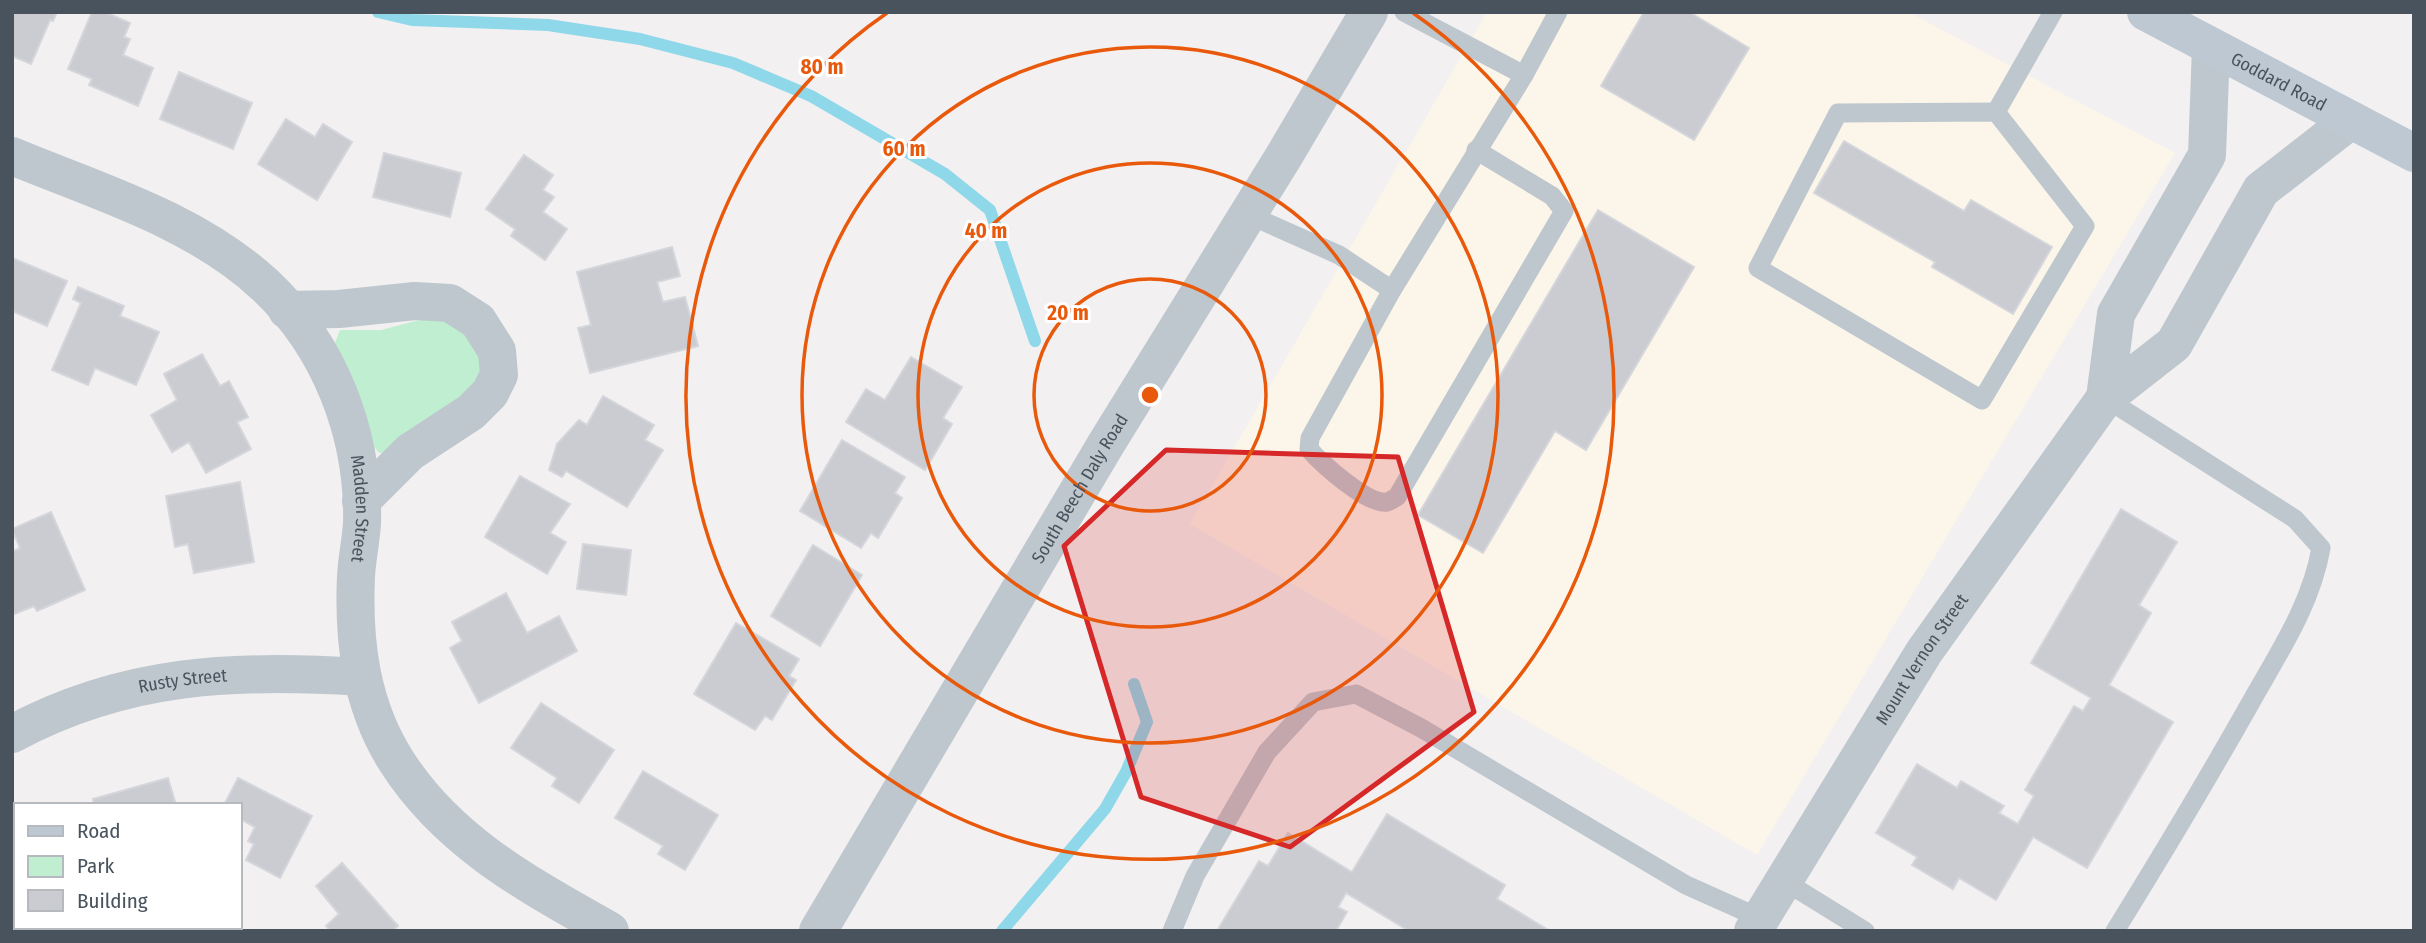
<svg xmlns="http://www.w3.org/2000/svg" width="2426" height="943" viewBox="0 0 2426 943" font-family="'Fira Sans Condensed',sans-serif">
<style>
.commercial{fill:#fcf6ea}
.green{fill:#bfeed1}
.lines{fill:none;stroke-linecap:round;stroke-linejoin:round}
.stream{stroke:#8ed8ea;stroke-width:12}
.building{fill:#caccd2;stroke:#d4d6db;stroke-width:2}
.service{stroke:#bec7ce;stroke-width:19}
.minor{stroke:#bec7ce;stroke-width:38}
.tertiary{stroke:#bec7ce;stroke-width:38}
.secondary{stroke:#bec8d3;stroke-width:38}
.marked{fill:#d62828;fill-opacity:0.2;stroke:#d62828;stroke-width:5;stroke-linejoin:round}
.ring{fill:none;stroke:#e8590c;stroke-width:3.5}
.labels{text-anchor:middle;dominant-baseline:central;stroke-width:6;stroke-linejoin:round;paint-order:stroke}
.street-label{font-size:18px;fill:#48535d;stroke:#fff}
.centre{fill:#e8590c;stroke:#fff;stroke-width:3.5}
.ring-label{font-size:21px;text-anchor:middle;font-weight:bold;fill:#e8590c;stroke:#fff;stroke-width:6;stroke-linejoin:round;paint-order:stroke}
</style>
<rect width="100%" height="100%" fill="#f2f0f0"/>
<path class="commercial" d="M1487,12H1908L2175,153L1757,855L1190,524Z"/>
<path class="green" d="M423,319L455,322L482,357L479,383L385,453H379L373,445L349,372L335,343L340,330H381Z"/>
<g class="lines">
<g class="stream">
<path d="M378,12L412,20L548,25L640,39L733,63L811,96L945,174L990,210L1035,341"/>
<path d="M1002,931L1105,809L1126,772L1147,722L1134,684"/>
</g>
</g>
<g class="building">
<path d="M12,12H57L53,21L50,20L31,64L12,56Z"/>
<path d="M92,12H105L130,23L124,37L130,39L123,55L153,68L138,106L89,85L92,79L68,69Z"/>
<path d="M1644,12H1689L1749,48L1694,140L1601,86Z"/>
<path d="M179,72L252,103L233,149L160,119Z"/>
<path d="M286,119L315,137L323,124L352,142L317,200L258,164Z"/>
<path d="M1844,141L1964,211L1971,200L2052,247L2013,314L1932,267L1935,262L1814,193Z"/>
<path d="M384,153L461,173L450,217L373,197Z"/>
<path d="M524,155L553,175L543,190L554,197L543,212L567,229L545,260L511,236L515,229L486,209Z"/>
<path d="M1598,210L1694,267L1586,450L1555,431L1483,553L1418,515Z"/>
<path d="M672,247L680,276L657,282L663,302L685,297L698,346L590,373L578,328L591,325L577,272Z"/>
<path d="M12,258L67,281L47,326L12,311Z"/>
<path d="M78,287L124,306L120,316L159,332L136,385L95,368L88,385L52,370L81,303L73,299Z"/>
<path d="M202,354L220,386L229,381L248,417L237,422L251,449L206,473L189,442L172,452L151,415L177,400L164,374Z"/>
<path d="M911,357L962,387L943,418L952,424L925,470L846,422L866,389L885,400Z"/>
<path d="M603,396L654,425L645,440L663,450L627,507L566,471L562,477L549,470L557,444L579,420L587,425Z"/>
<path d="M842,440L905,477L895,493L902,498L878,538L871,533L861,548L800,511Z"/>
<path d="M520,476L570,504L550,533L566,542L547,574L485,537Z"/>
<path d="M240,482L254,562L194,573L188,544L175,547L166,496Z"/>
<path d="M2121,509L2177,542L2139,605L2151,613L2109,685L2173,722L2087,868L2033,837L1996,900L1959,878L1953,889L1912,865L1917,857L1876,833L1917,764L1957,788L1961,781L2004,806L1999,813L2018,824L2034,796L2025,790L2074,706L2083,711L2091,698L2031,663Z"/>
<path d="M51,512L85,590L37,611L34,606L12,615V552L20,548L12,529Z"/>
<path d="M583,544L631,550L626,595L577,589Z"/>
<path d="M813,545L862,575L820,646L771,616Z"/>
<path d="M506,593L527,633L559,616L577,651L479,703L450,648L462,641L452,622Z"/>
<path d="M736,623L799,659L789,676L796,680L772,720L765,716L755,730L694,694Z"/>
<path d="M541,703L614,750L579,803L552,786L557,778L511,748Z"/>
<path d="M643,771L718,815L685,870L658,854L663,846L615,818Z"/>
<path d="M168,778L176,805H94L93,799Z"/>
<path d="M238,778L312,816L280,878L246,860L254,844L248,841L255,827L240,819V805H224Z"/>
<path d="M1387,814L1505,885L1497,899L1550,931H1409L1346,893L1338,907L1347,912L1336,931H1217L1259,861L1268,866L1288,833L1352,872Z"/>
<path d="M15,845L16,895L12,897V846Z"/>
<path d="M342,863L398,926L392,931H331L326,926L339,914L316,886Z"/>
</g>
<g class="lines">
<g class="service">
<path d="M1404,12L1524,75L1558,12"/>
<path d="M1996,112L2085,226L1982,400L1758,268L1838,113Z"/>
<path d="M1996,112L2053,12"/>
<path d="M1247,214L1339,255L1392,290L1524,75"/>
<path d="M1392,290L1310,438L1309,449C1321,463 1367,505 1387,502C1391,501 1394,498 1397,497L1564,211L1552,196L1476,150"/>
<path d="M2105,398L2295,519L2321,548C2311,605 2279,652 2251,702C2207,780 2162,855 2115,931"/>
<path d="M1784,881L1865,931"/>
<path d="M1172,931L1195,876L1267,752L1313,702L1356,694L1421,728L1686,885L1762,919"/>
</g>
<g class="minor">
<path d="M2211,47L2207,155L2116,314L2105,398L2174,344L2261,190L2351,120"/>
<path id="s1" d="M12,156C99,192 195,220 265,285C330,346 364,434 362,523C361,541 357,558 356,576C353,642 361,706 397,762C449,843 529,885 610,931"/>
<path d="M287,310L339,309L415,301L450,303L478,321L497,351L499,375L490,393L471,412L410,452L361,501"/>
<path id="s2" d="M12,734C125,673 236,669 361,677"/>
<path id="s3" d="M1753,931L1924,652L2105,398"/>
</g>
<path class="tertiary" id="s4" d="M818,931L1106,444L1284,156L1369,12"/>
<path class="secondary" id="s5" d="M2146,12L2414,153"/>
</g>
<path class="marked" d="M1166,450L1398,457L1474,712L1290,847L1141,797L1064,546Z"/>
<g class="ring">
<circle cx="1150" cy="395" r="116"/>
<circle cx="1150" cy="395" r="232"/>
<circle cx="1150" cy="395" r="348"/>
<path d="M1413 13A464 464 0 1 1 887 13"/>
</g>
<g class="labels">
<g class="street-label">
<text stroke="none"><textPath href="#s5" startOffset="150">Goddard Road</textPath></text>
<text stroke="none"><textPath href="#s4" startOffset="514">South Beech Daly Road</textPath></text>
<text stroke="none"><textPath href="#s1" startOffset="536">Madden Street</textPath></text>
<text stroke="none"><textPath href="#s3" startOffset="320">Mount Vernon Street</textPath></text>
<text stroke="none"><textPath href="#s2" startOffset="180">Rusty Street</textPath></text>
</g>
</g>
<circle cx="1150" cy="395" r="10" class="centre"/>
<g class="ring-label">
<text x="822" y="74">80 m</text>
<text x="904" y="156">60 m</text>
<text x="986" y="238">40 m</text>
<text x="1068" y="320">20 m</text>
</g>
<rect width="2426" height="943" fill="none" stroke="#48535d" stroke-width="28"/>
<rect x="14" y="803" width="228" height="126" fill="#ffffff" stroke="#b6babe" stroke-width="2"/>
<rect x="28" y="826" width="35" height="10" fill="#bec8d3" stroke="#b6babe" stroke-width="2"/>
<text x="77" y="838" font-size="21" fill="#48535d">Road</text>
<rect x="28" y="856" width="35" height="21" fill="#bfeed1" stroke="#b6babe" stroke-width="2"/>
<text x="77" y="873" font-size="21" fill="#48535d">Park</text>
<rect x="28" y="890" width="35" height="21" fill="#caccd2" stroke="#b6babe" stroke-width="2"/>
<text x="77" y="908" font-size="21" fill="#48535d">Building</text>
</svg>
